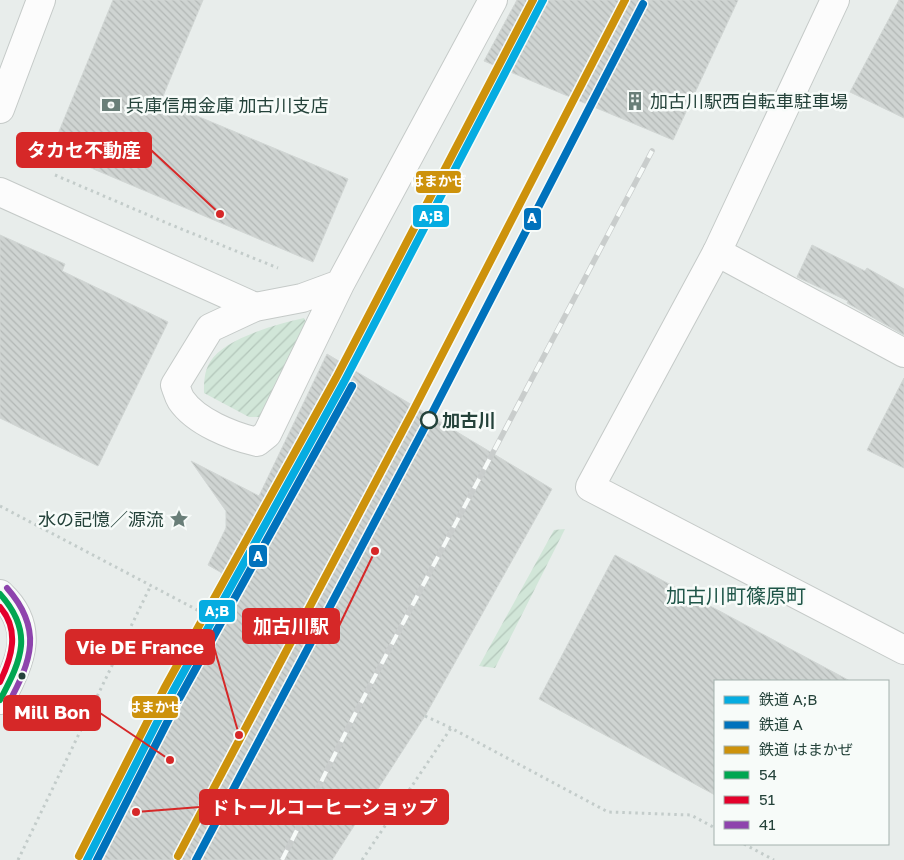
<svg xmlns="http://www.w3.org/2000/svg" width="904" height="860" viewBox="0 0 904 860" font-family="'Golos Text','Noto Sans JP',sans-serif">
<style>
.garden{fill:url(#garden-furrows)}
.building{fill:url(#building-back-hatch);stroke:#d1d6d4}
.lines{fill:none;stroke-linecap:round;stroke-linejoin:round}
.minor-casing{stroke:#c5cac8;stroke-width:30}
.path{stroke:#c3ccca;stroke-width:3;stroke-dasharray:2.5 4;stroke-linecap:butt}
.minor{stroke:#fcfcfc;stroke-width:28}
.rail-casing{stroke:#c9cdcc;stroke-width:5.5}
.rail{stroke:#f7fbf9;stroke-width:4;stroke-dasharray:11;stroke-linecap:butt}
.bus-1-casing{stroke:#f7fbf9;stroke-width:10}
.bus-2-casing{stroke:#f7fbf9;stroke-width:10}
.bus-3-casing{stroke:#f7fbf9;stroke-width:10}
.bus-1{stroke:#00a651;stroke-width:6}
.bus-2{stroke:#e4002b;stroke-width:6}
.bus-3{stroke:#8e44ad;stroke-width:6}
.rail-1-casing{stroke:#f7fbf9;stroke-width:11}
.rail-2-casing{stroke:#f7fbf9;stroke-width:11}
.rail-3-casing{stroke:#f7fbf9;stroke-width:11}
.rail-1{stroke:#05ace1;stroke-width:8}
.rail-2{stroke:#0072bc;stroke-width:8}
.rail-3{stroke:#cd920c;stroke-width:8}
.stop-dot{fill:#f7fbf9;stroke:#24423a;stroke-width:2.5}
.bus-dot{fill:#24423a;stroke:#f7fbf9;stroke-width:2}
.labels{text-anchor:middle;dominant-baseline:central;stroke-width:5;stroke-linejoin:round;paint-order:stroke}
.poi-label{font-size:18px;fill:#24423a;stroke:#f7fbf9;text-anchor:start}
.stop-label{font-size:18px;font-weight:bold;fill:#24423a;stroke:#f7fbf9;text-anchor:start}
.quarter-label{font-size:20px;fill:#1f5548;stroke:#f7fbf9}
.leader{fill:none;stroke:#d62828;stroke-width:2}
.callout-dot{fill:#d62828;stroke:#f7fbf9;stroke-width:2}
.callout{fill:#d62828;stroke:#d62828;stroke-width:2}
.callout-label{font-size:19px;text-anchor:middle;font-weight:bold;fill:#fff}
.line-badge{stroke:#f7fbf9;stroke-width:2}
.badge-label{font-size:14px;text-anchor:middle;font-weight:bold;fill:#fff}
</style>
<defs>
<pattern id="garden-furrows" width="10" height="10" patternUnits="userSpaceOnUse" patternTransform="scale(1.25)"><rect width="10" height="10" fill="#d1e6d8"/><path d="M-1 1l2-2M0 10L10 0M9 11l2-2" fill="none" stroke="#b3c6ba"/></pattern>
<pattern id="building-back-hatch" width="6" height="6" patternUnits="userSpaceOnUse" patternTransform="scale(1.25)"><rect width="6" height="6" fill="#cfd4d2"/><path d="M-1 5l2 2M0 0l6 6M5-1l2 2" fill="none" stroke="#b2b7b5"/></pattern>
</defs>
<rect width="100%" height="100%" fill="#e8edeb"/>
<g class="garden">
<path d="M304,318L309,329L262,417H249L204,393C204,382 204,372 210,362C224,338 278,324 304,318Z"/>
<path d="M565,529L495,668L479,666L554,530Z"/>
</g>
<g class="building">
<path d="M113,0H203L161,101L348,179L313,262L51,151Z"/>
<path d="M517,0H738L673,140L484,61Z"/>
<path d="M899,0H904V118L850,92Z"/>
<path d="M0,235L65,264L62,271L168,322L98,466L0,418Z"/>
<path d="M812,245L865,271L867,268L904,289V335L847,303L848,301L797,277Z"/>
<path d="M327,354L552,489L425,716L332,860H78L222,573L208,565L226,528V511L191,461L259,496Z"/>
<path d="M904,378V468L867,450Z"/>
<path d="M615,555L850,681H715V795L539,699Z"/>
</g>
<g class="lines">
<g class="minor-casing">
<g id="minor">
<path d="M835,0L717,252L590,487L904,650"/>
<path d="M0,109L41,0"/>
<path d="M0,192L255,307"/>
<path d="M717,252L904,353"/>
<path d="M340,284L302,298L255,307L210,328L175,385C177,390 178,395 181,400C196,422 232,436 257,442L267,434L340,284L493,0"/>
<path d="M0,594C36,627 21,663 0,700"/>
</g>
</g>
<g class="path">
<path d="M55,175L169,224L278,268"/>
<path d="M0,506L203,613"/>
<path d="M425,716L451,728L608,812L691,815L715,828"/>
<path d="M744,844L774,860"/>
<path d="M18,860L151,585"/>
<path d="M362,860L451,728"/>
</g>
<use href="#minor" class="minor"/>
<g class="rail-casing">
<path id="rail" d="M282,860L353,718L652,151"/>
</g>
<use href="#rail" class="rail"/>
<g class="bus-1-casing">
<path id="bus-1" d="M0,594C34,632 22,659 0,700"/>
</g>
<g class="bus-2-casing">
<path id="bus-2" d="M0,607C20,630 12,657 0,682"/>
</g>
<g class="bus-3-casing">
<path id="bus-3" d="M7,588C43,629 32,660 8,704"/>
</g>
<use href="#bus-1" class="bus-1"/>
<use href="#bus-2" class="bus-2"/>
<use href="#bus-3" class="bus-3"/>
<g class="rail-1-casing">
<path id="rail-1" d="M87,860L172,693L344,382L543,0"/>
</g>
<g class="rail-2-casing">
<g id="rail-2">
<path d="M97,860L180,697L352,386"/>
<path d="M196,860L428,421L643,4"/>
</g>
</g>
<g class="rail-3-casing">
<g id="rail-3">
<path d="M79,856L164,689L336,378L533,0"/>
<path d="M178,856L412,413L625,0"/>
</g>
</g>
<use href="#rail-1" class="rail-1"/>
<use href="#rail-2" class="rail-2"/>
<use href="#rail-3" class="rail-3"/>
</g>
<defs>
<g id="building-bare" transform="scale(1.5)"><path d="M-4-6H4V6H1V3H-1V6H-4ZM-2.5-4.3h1.7v1.8h-1.7ZM.8-4.3h1.7v1.8H.8ZM-2.5-1h1.7V.8h-1.7ZM.8-1h1.7V.8H.8Z" fill="#697e78" stroke="#f7fbf9" stroke-width="2.5" paint-order="stroke"/></g>
<g id="bank-bare" transform="scale(1.5)"><path d="M-6-4H6V4H-6ZM0-2.3a2.3 2.3 0 1 0 0 4.6a2.3 2.3 0 1 0 0-4.6Z" fill="#697e78" stroke="#f7fbf9" stroke-width="2.5" paint-order="stroke"/></g>
<g id="sight-bare" transform="scale(1.5)"><path d="M0-6L1.8-2.2L6-1.7L2.9 1.2L3.7 5.4L0 3.3L-3.7 5.4L-2.9 1.2L-6-1.7L-1.8-2.2Z" fill="#697e78" stroke="#f7fbf9" stroke-width="2.5" paint-order="stroke"/></g>
</defs>
<g fill-rule="evenodd">
<use href="#building-bare" x="635" y="101"/>
<use href="#bank-bare" x="111" y="105"/>
<use href="#sight-bare" x="179" y="519"/>
</g>
<circle class="stop-dot" cx="429" cy="420" r="8"/>
<circle class="bus-dot" cx="22" cy="676" r="4.5"/>
<g class="labels">
<g class="poi-label">
<text x="650" y="101">加古川駅西自転車駐車場</text>
<text x="126" y="105">兵庫信用金庫 加古川支店</text>
<text x="164" y="519" text-anchor="end">水の記憶／源流</text>
</g>
<g class="stop-label">
<text x="442" y="420">加古川</text>
</g>
<g class="quarter-label">
<text x="736" y="595">加古川町篠原町</text>
</g>
</g>
<path class="leader" d="M220 214L151 150M375 551L339 626M239 735L214 647M170 760L100 713M136 812L200 807"/>
<g class="callout-dot">
<circle cx="220" cy="214" r="5"/>
<circle cx="375" cy="551" r="5"/>
<circle cx="239" cy="735" r="5"/>
<circle cx="170" cy="760" r="5"/>
<circle cx="136" cy="812" r="5"/>
</g>
<g class="callout">
<rect x="17" y="133" width="134" height="34" rx="5"/>
<rect x="243" y="609" width="96" height="34" rx="5"/>
<rect x="66" y="630" width="148" height="34" rx="5"/>
<rect x="4" y="696" width="96" height="34" rx="5"/>
<rect x="200" y="790" width="248" height="34" rx="5"/>
</g>
<g class="callout-label">
<text x="84" y="157">タカセ不動産</text>
<text x="291" y="633">加古川駅</text>
<text x="140" y="654">Vie DE France</text>
<text x="52" y="719">Mill Bon</text>
<text x="324" y="814">ドトールコーヒーショップ</text>
</g>
<g class="line-badge">
<rect x="415" y="170" width="47" height="24" rx="5" fill="#cd920c"/>
<rect x="412" y="204" width="38" height="24" rx="5" fill="#05ace1"/>
<rect x="523" y="207" width="19" height="24" rx="5" fill="#0072bc"/>
<rect x="248" y="544" width="20" height="24" rx="5" fill="#0072bc"/>
<rect x="198" y="599" width="38" height="24" rx="5" fill="#05ace1"/>
<rect x="131" y="695" width="48" height="24" rx="5" fill="#cd920c"/>
</g>
<g class="badge-label">
<text x="438" y="186">はまかぜ</text>
<text x="431" y="221">A;B</text>
<text x="532" y="223">A</text>
<text x="258" y="561">A</text>
<text x="217" y="616">A;B</text>
<text x="155" y="712">はまかぜ</text>
</g>
<rect x="714" y="680" width="175" height="165" fill="#f7fbf9" stroke="#a3b1ad"/>
<rect x="724" y="696" width="25" height="8" fill="#05ace1" stroke="#a3b1ad"/>
<text x="759" y="705" font-size="15" fill="#24423a">鉄道 A;B</text>
<rect x="724" y="721" width="25" height="8" fill="#0072bc" stroke="#a3b1ad"/>
<text x="759" y="730" font-size="15" fill="#24423a">鉄道 A</text>
<rect x="724" y="746" width="25" height="8" fill="#cd920c" stroke="#a3b1ad"/>
<text x="759" y="755" font-size="15" fill="#24423a">鉄道 はまかぜ</text>
<rect x="724" y="771" width="25" height="8" fill="#00a651" stroke="#a3b1ad"/>
<text x="759" y="780" font-size="15" fill="#24423a">54</text>
<rect x="724" y="796" width="25" height="8" fill="#e4002b" stroke="#a3b1ad"/>
<text x="759" y="805" font-size="15" fill="#24423a">51</text>
<rect x="724" y="821" width="25" height="8" fill="#8e44ad" stroke="#a3b1ad"/>
<text x="759" y="830" font-size="15" fill="#24423a">41</text>
</svg>
